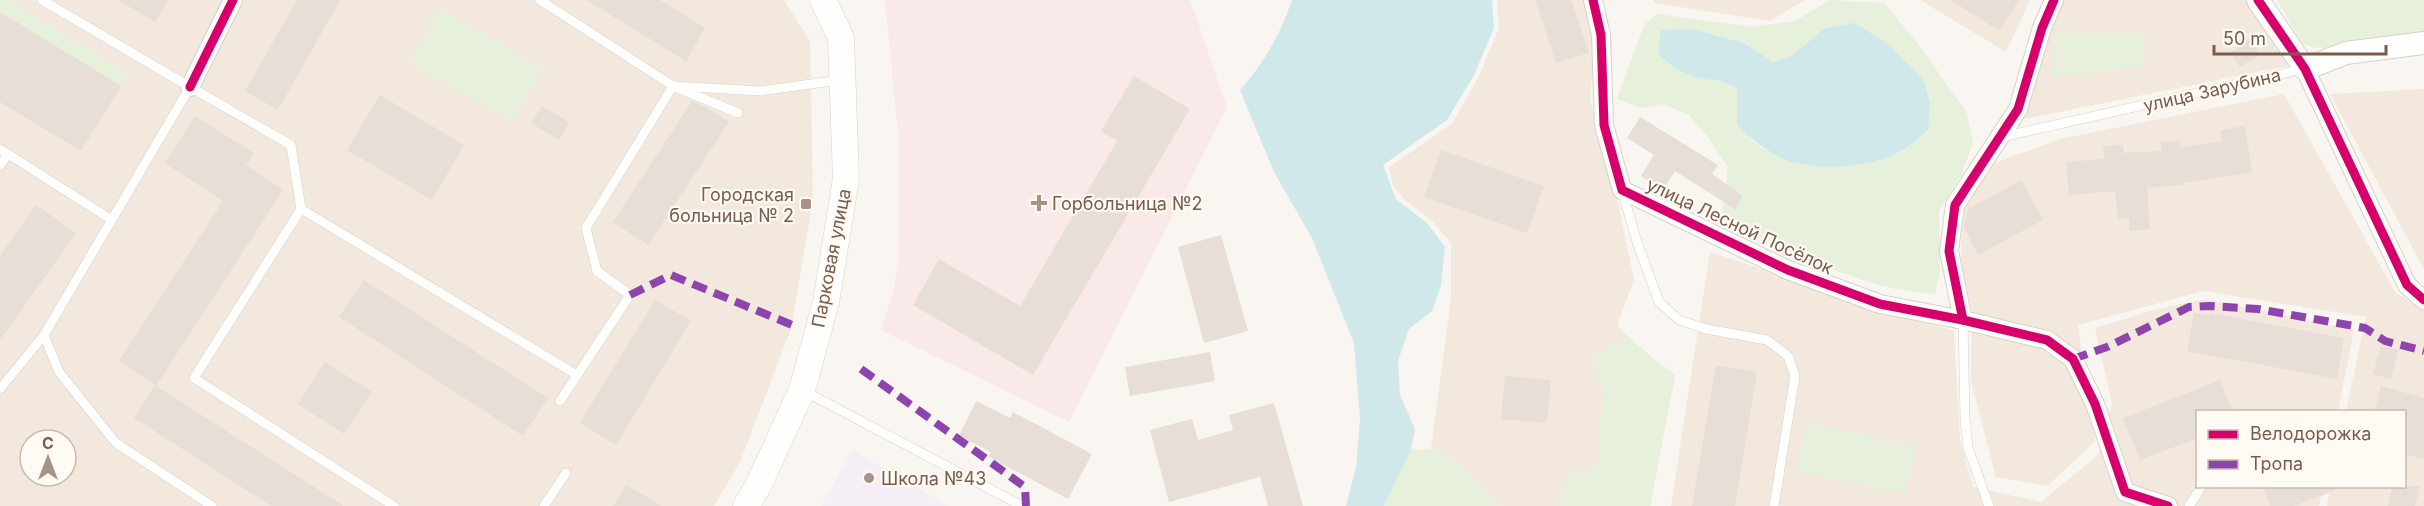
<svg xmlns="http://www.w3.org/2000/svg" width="2424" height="506" viewBox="0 0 2424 506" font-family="Inter,sans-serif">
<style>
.residential{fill:#f2e8de;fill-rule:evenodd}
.education{fill:#f6eef6}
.medical{fill:#fae9e9}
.green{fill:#e7f0db;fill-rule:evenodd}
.water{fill:#d0e8ea}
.building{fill:#e6ded7}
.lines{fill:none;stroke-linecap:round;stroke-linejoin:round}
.service-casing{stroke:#d7d1cb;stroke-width:10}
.minor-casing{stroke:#d7d1cb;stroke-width:20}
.tertiary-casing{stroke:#d7d1cb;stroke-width:24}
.secondary-casing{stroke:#d9d2cb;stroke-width:27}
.service{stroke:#fefefd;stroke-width:9}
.minor{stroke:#fefefd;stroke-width:18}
.tertiary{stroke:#fefefd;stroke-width:22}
.secondary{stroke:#fefefd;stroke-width:26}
.quiet{stroke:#8e44ad;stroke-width:8;stroke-dasharray:15 8;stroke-linecap:butt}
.cycleway-casing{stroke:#fffaf3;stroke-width:13}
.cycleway{stroke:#d6006c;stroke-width:9}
.poi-dot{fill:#a69286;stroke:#fffaf3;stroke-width:2}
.labels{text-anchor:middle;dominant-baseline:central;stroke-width:4.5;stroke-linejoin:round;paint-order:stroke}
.street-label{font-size:18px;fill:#7a5c4d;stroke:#fffaf3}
.poi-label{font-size:18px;fill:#7a5c4d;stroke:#fffaf3;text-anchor:start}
</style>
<rect width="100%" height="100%" fill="#f9f5f0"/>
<g class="residential">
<path d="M0,0H784L810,41L813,200L791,329L740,462L714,506H0ZM30,440H66V476H30Z"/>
<path d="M1497,0H1586L1594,46L1590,101L1613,180L1634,279L1617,326L1652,358L1675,375L1650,506H1499L1461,465L1431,449L1451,298V243L1432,221L1405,200L1393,186L1389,167L1452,124L1479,76L1499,28Z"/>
<path d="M1653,0H1805L1769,21L1655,3Z"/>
<path d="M1920,0H2030L2006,52Z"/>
<path d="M2058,0H2253L2297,64L2020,120Z"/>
<path d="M2424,89V269L2330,94Z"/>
<path d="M2284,94L2395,292L2424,311V506H2327L2330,487L2404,486V412L2346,411L2366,317L2203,291L2078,325L2095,442L2047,486L1996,477L1971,382L1972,308L1961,263L1962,207L1989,165L2060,139Z"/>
<path d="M1710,252L1954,331L1960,440L1973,487L2041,502L2098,455L2112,403L2095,328L2157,309L2206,299L2354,330L2338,411L2198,412V486L2323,487L2319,506H1671Z"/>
</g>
<path class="education" d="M853,450L948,506H821Z"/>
<path class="medical" d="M885,0H1190L1227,107L1069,422L881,330L893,292L898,262L899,144Z"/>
<g class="green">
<path d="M0,0H9L128,73L121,86L0,12Z"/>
<path d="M1830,0L1884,3L1916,41L1967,113L1973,143L1960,178L1939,210L1940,271L1935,294C1879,290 1836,272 1786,249C1764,238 1741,229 1722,213L1728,167L1706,135L1688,114L1662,104L1642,108L1617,99L1644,25L1657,14L1753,27L1795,21ZM1825,28L1819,166C1799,162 1769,156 1753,141C1744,132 1738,101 1737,88C1723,80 1720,81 1705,79C1687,76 1671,66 1658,54L1692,29L1744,43L1773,62L1791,56Z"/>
<path d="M2277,0H2424V32C2386,40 2340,57 2302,44Z"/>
<path d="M439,8L543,67L513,121L409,63Z"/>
<path d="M2055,34H2143V66L2050,77Z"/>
<path d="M1628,336L1652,358L1675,375L1650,506H1557L1570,473L1596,470L1604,393L1591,358Z"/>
<path d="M1807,423L1916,446L1906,494L1796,471Z"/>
<path d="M1431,449L1461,465L1499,506H1384L1411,450Z"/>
</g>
<g class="water">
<path d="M1292,0H1492L1494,28L1474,75L1447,120L1383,165L1396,199L1427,223L1445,247L1441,286L1432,311L1409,329L1398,361L1400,395L1415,429L1411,450L1384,506H1346L1356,468L1360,419L1354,343L1312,238L1274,172L1240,90C1263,65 1281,33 1292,0Z"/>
<path d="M1855,23L1886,43L1923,79L1930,103L1928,130C1918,138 1907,149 1895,154C1866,168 1816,171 1786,160C1767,152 1751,139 1737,125V88C1722,80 1719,81 1704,79C1686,76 1671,66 1658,54L1661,30L1692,29L1744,43L1773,62L1791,56L1825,28Z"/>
</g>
<g class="building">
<path d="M118,0H168L155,22Z"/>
<path d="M297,0H340L278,110L245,91Z"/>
<path d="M586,0H660L705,28L686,61Z"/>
<path d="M1535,0H1571L1589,53L1556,63Z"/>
<path d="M1951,0H2019L1999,31Z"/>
<path d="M0,12L121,86L81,151L0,102Z"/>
<path d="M2250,39L2260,54L2240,67L2230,53Z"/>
<path d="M1134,76L1190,109L1033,375L913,305L939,259L1020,306L1117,141L1101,131Z"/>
<path d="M380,95L464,145L432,200L347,150Z"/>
<path d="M692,101L707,108L729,122L648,245L613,222Z"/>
<path d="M542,106L569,122L559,140L531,123Z"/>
<path d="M195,116L254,153L246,165L283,190L156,386L344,506H271L134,418L155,385L119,361L223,201L165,163Z"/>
<path d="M1640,117L1718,165L1712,174L1743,196L1735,209L1675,171L1663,190L1641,176L1654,155L1627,138Z"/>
<path d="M2245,126L2252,172L2182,183L2183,185L2147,188L2150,229L2130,231L2129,218L2118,219L2115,191L2069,195L2066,162L2104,159L2103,146L2123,145L2124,153L2162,151L2161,142L2179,141L2180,148L2222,141L2220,130Z"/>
<path d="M1441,150L1544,186L1527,233L1424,197Z"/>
<path d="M2022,180L2043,220L1978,255L1964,227L1968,209Z"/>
<path d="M36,205L76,233L0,340V256Z"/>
<path d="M1221,235L1248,331L1204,343L1178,247Z"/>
<path d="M364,280L548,398L523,436L339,317Z"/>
<path d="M655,300L691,321L616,445L580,423Z"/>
<path d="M2194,313L2210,316V313L2344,338L2337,379L2187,351Z"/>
<path d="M2381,346L2398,350L2391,379L2373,374Z"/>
<path d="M1210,352L1215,381L1130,396L1125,367Z"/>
<path d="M325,362L372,392L344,434L298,404Z"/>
<path d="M1716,365L1757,372L1735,506H1692Z"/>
<path d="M1505,376L1551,380L1547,423L1501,419Z"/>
<path d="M2220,380L2233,411H2198V438L2140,460L2123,418Z"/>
<path d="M2381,386L2424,398V459L2404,454V411H2375Z"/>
<path d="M976,401L1010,418L1013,412L1092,454L1068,499L989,457L991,452L959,436Z"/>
<path d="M1274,403L1303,506H1268L1260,477L1169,502L1150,430L1192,419L1198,440L1233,430L1229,415Z"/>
<path d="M626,485L662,506H613Z"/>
<path d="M2262,486H2340L2341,488L2294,506H2270Z"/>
<path d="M2392,486H2420L2415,506H2388Z"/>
</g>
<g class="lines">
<g class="service-casing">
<g id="service">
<path d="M42,0L190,87L44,335L59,372L116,443L212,506"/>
<path d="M540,0L673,86L738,113"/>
<path d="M190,87L291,145L301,209L194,378L394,506"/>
<path d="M2001,137L2303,69"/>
<path d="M0,149L112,220"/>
<path d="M0,165L8,154"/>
<path d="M1622,190L1637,242L1659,302L1679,320L1706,329L1767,340L1788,356L1795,376L1774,506"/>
<path d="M301,209L577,375"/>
<path d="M1963,320L1965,419L1968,448L1989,506"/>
<path d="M0,389L44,335"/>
<path d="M804,391L1022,506"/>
<path d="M560,401L630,295L597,271L586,228L673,86L760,91L840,80"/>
<path d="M544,506L566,473"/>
<path d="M2189,506L2202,486"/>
</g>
</g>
<g class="minor-casing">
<g id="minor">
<path d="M1593,0L1601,35L1604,125L1622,190L1788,270L1880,304L1963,320"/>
<path d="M2054,0L2042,28L2018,109L1955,205L1949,251L1963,320L2047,340L2073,359L2095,404L2125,492L2168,506"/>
<path d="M2305,69L2407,285L2424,300"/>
<path d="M190,87L233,0"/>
</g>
</g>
<g class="tertiary-casing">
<path id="tertiary" d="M2258,0L2305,69L2346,53L2424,43"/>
</g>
<g class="secondary-casing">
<path id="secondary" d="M746,506L758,486L802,390L826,302L846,179L841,38L823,0"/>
</g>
<use href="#service" class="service"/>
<use href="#minor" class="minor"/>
<use href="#tertiary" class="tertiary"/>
<use href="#secondary" class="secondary"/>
<g class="quiet">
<path d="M630,295L671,275L797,327"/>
<path d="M2073,359L2107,347L2189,307L2209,306L2258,309L2365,328L2385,341L2424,351"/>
<path d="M861,369L1025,487L1026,506"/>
</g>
<g class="cycleway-casing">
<g id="cycleway">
<path d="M1593,0L1601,35L1604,125L1622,190L1788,270L1880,304L1963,320"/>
<path d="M2054,0L2042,28L2018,109L1955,205L1949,251L1963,320L2047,340L2073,359L2095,404L2125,492L2168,506"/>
<path d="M2258,0L2305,69L2407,285L2424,300"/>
<path d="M190,87L233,0"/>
</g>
</g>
<use href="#cycleway" class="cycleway"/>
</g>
<g class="poi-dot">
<path d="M1036 194h6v6h6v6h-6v6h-6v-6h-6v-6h6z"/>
<rect x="800" y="198" width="12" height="12" rx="3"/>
<circle cx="869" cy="478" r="6"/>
</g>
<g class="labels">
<g class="street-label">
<text transform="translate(2212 90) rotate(-13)">улица Зарубина</text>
<text transform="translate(1740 226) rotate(25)">улица Лесной Посёлок</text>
<text transform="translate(831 258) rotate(-79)">Парковая улица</text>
</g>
<g class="poi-label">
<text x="794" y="194" text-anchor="end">Городская<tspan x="794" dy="21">больница № 2</tspan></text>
<text x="1052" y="203">Горбольница №2</text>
<text x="881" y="478">Школа №43</text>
</g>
</g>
<rect x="2196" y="410" width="210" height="78" fill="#fffaf3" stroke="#cabbb1" stroke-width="1.5"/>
<rect x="2208" y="430" width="30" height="9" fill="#d6006c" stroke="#cabbb1" stroke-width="1.5"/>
<text x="2250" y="440" font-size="18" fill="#7a5c4d">Велодорожка</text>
<rect x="2208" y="460" width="30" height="9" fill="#8e44ad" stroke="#cabbb1" stroke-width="1.5"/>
<text x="2250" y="470" font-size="18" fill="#7a5c4d">Тропа</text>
<g transform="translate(48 458)"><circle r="28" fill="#fffaf3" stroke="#cabbb1" stroke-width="1.5"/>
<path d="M0-4.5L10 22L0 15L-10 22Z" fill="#a69286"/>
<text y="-9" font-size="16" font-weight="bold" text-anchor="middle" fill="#7a5c4d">С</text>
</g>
<path d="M2214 45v9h172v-9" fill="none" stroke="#7a5c4d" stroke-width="3"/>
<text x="2223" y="45" font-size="18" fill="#7a5c4d" stroke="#fffaf3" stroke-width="4.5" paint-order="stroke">50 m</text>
</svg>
